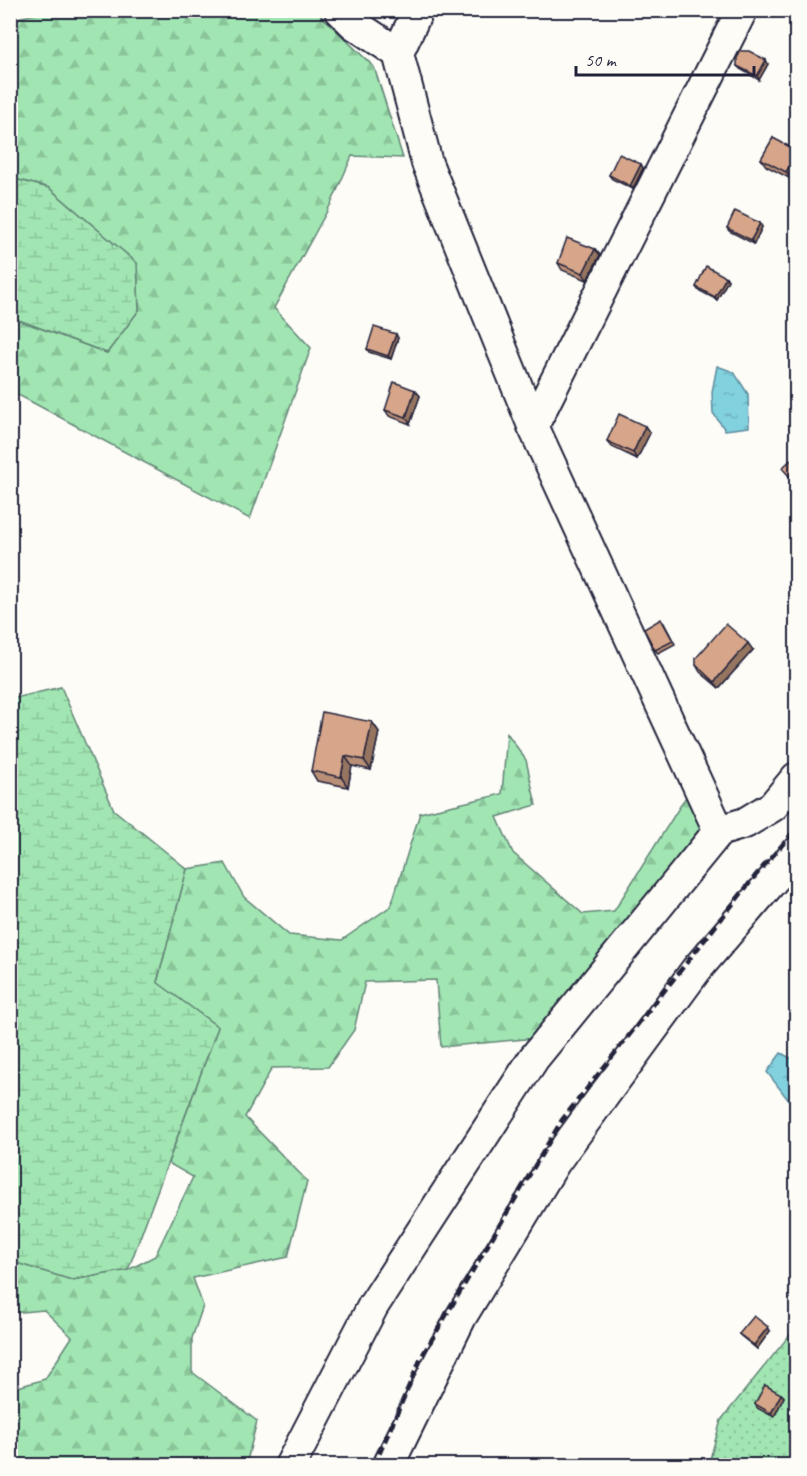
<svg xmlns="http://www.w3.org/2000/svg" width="807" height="1476" viewBox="0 0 807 1476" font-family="Caveat,sans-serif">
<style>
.grass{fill:url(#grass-dots);stroke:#628476;stroke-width:1.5}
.forest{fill:url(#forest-firs);stroke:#628476;stroke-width:1.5}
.wetland{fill:url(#wetland-marsh);stroke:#628476;stroke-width:1.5}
.water{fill:url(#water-ripples);stroke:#5c8b9d;stroke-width:1.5}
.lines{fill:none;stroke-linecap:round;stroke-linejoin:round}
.minor-casing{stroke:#22223b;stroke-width:34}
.minor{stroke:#fdfcf7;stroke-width:30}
.rail{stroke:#22223b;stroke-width:4.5;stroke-dasharray:9 4.5;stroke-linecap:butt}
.wall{fill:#b98f77;stroke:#22223b;stroke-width:1.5}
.shaded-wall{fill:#967461;stroke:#22223b;stroke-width:1.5}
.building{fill:#d7a68a;stroke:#22223b;stroke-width:1.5}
</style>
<defs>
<pattern id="grass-dots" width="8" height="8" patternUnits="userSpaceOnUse" patternTransform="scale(1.5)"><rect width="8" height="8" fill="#a1e6b2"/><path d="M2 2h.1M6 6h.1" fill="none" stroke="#8ac59a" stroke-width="1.8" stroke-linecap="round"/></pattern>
<pattern id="forest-firs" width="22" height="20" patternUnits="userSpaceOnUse" patternTransform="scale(1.5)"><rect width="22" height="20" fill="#a1e6b2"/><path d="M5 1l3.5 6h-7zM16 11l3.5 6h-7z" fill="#8ac59a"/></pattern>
<pattern id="wetland-marsh" width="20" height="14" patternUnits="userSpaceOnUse" patternTransform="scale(1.5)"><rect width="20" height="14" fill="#a1e6b2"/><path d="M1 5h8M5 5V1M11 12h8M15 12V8" fill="none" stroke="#8ac59a"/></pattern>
<pattern id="water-ripples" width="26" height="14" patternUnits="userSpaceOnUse" patternTransform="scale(1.5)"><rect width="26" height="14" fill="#82d1df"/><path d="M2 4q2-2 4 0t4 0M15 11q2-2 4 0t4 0" fill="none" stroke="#70b3c0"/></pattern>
</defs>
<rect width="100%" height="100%" fill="#fdfcf7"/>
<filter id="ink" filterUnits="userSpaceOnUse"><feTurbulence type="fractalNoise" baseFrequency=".0167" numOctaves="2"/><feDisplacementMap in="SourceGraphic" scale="12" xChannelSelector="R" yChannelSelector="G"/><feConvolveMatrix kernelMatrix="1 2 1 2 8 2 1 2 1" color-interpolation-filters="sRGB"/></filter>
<g filter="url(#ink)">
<path class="grass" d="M796,1327V1465L708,1466L721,1420Z"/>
<g class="forest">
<path d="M42,10L316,11L374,67L403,158L352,156L332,202L274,308L311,348L250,519L11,391L10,317L107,353L139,310L137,263L49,188L11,178V19L42,13Z"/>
<path d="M507,733L526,760L536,805L497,817L513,853L583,914L614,911L687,795L701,827L536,1038L441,1047L436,980L365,982L354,1030L328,1067L272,1068L245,1117L307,1181L288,1257L193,1278L203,1306L192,1338V1372L257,1421L246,1465H11V1389L45,1379L72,1337L44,1310L11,1313V1261L72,1280L128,1270L155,1256L193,1177L168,1163L218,1027L157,983L187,869L225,863L244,897L289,935L342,940L391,906L420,813L502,794Z"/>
</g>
<g class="wetland">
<path d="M11,178L49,188L137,263L139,310L107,353L11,317Z"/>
<path d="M61,687L114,810L187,869L157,982L218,1027L128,1270L72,1280L10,1261L11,699Z"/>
</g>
<g class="water">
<path d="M717,366L734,372L748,394L749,427L725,430L713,413L712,392Z"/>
<path d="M781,1053L796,1061V1110L767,1072Z"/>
</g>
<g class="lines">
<g class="minor-casing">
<g id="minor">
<path d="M340,10L354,24L398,53"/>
<path d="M533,426L742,10"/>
<path d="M719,831L745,823L773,806L796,778"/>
<path d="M290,1466L373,1306L534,1058L719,831L533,426L427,163L398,53L418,10"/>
<path d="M388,1466L461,1317L555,1162L696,970L796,853"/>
</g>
</g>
<use href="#minor" class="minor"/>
<path class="rail" d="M374,1466L422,1356L562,1120L756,875L796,829"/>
</g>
<g class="wall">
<path d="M766,60L768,64L759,80L740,69L737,66Z"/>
<path d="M773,138L791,179L766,166L761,159Z"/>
<path d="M641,164L643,168L633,189L612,179L609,175Z"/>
<path d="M762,227L754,244L729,231L727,228Z"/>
<path d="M595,249L600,255L587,280L562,270L558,263Z"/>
<path d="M726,277L728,280L717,300L698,290L696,287Z"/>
<path d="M396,334L398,338L391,359L369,352L367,349Z"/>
<path d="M415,390L420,396L410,424L389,416L385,410Z"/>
<path d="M650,433L637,459L612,447L607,441Z"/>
<path d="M664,623L675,644L658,653L655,650Z"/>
<path d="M753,650L719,688L700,672L696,665Z"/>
<path d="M372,722L379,732L371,770L352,766L348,787L317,781L311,771Z"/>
<path d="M770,1331L757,1349L742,1337L739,1334Z"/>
<path d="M781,1394L784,1397L774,1417L757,1408L755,1404Z"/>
</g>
<g class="shaded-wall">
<path d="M766,60L768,64L759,80L757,76Z"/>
<path d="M796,153V169L791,179L786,172Z"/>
<path d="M641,164L643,168L633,189L630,186Z"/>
<path d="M760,223L762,227L754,244L751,240Z"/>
<path d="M595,249L600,255L587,280L583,273Z"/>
<path d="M726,277L728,280L717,300L715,297Z"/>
<path d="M396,334L398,338L391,359L388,356Z"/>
<path d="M415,390L420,396L410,424L406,417Z"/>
<path d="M645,426L650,433L637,459L633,453Z"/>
<path d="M748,643L753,650L719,688L714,682Z"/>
<path d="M372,722L379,732L371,770L364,760Z"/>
<path d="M345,756L352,766L348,787L341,777Z"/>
<path d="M768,1327L770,1331L757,1349L754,1345Z"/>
<path d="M781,1394L784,1397L774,1417L771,1413Z"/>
</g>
<g class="building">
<path d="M741,51H749L766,60L757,76L737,66V58Z"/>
<path d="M773,138L796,150V153L786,172L761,159Z"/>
<path d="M619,154L641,164L630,186L609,175Z"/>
<path d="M735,211L760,223L751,240L727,228Z"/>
<path d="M567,238L595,249L583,273L558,263Z"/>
<path d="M706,266L726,277L715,297L696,287Z"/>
<path d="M374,327L396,334L388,356L367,349Z"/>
<path d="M394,382L415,390L406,417L385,410Z"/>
<path d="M619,414L645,426L633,453L607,441Z"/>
<path d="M796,455V484L782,468Z"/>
<path d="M661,619L673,641L655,650L644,629Z"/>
<path d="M726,624L748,643L714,682L696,665V658Z"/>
<path d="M322,712L372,722L364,760L345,756L341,777L311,771Z"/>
<path d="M754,1316L768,1327L754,1345L739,1334Z"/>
<path d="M765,1385L781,1394L771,1413L755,1404Z"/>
</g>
</g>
<rect width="807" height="1476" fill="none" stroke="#fdfcf7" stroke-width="36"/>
<rect x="18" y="18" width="771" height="1440" fill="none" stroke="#22223b" stroke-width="2" filter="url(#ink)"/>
<path d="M576 66v9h178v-9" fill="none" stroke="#22223b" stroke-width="3"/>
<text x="585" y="66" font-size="18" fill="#22223b" stroke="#fdfcf7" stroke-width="4.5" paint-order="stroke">50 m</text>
</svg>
